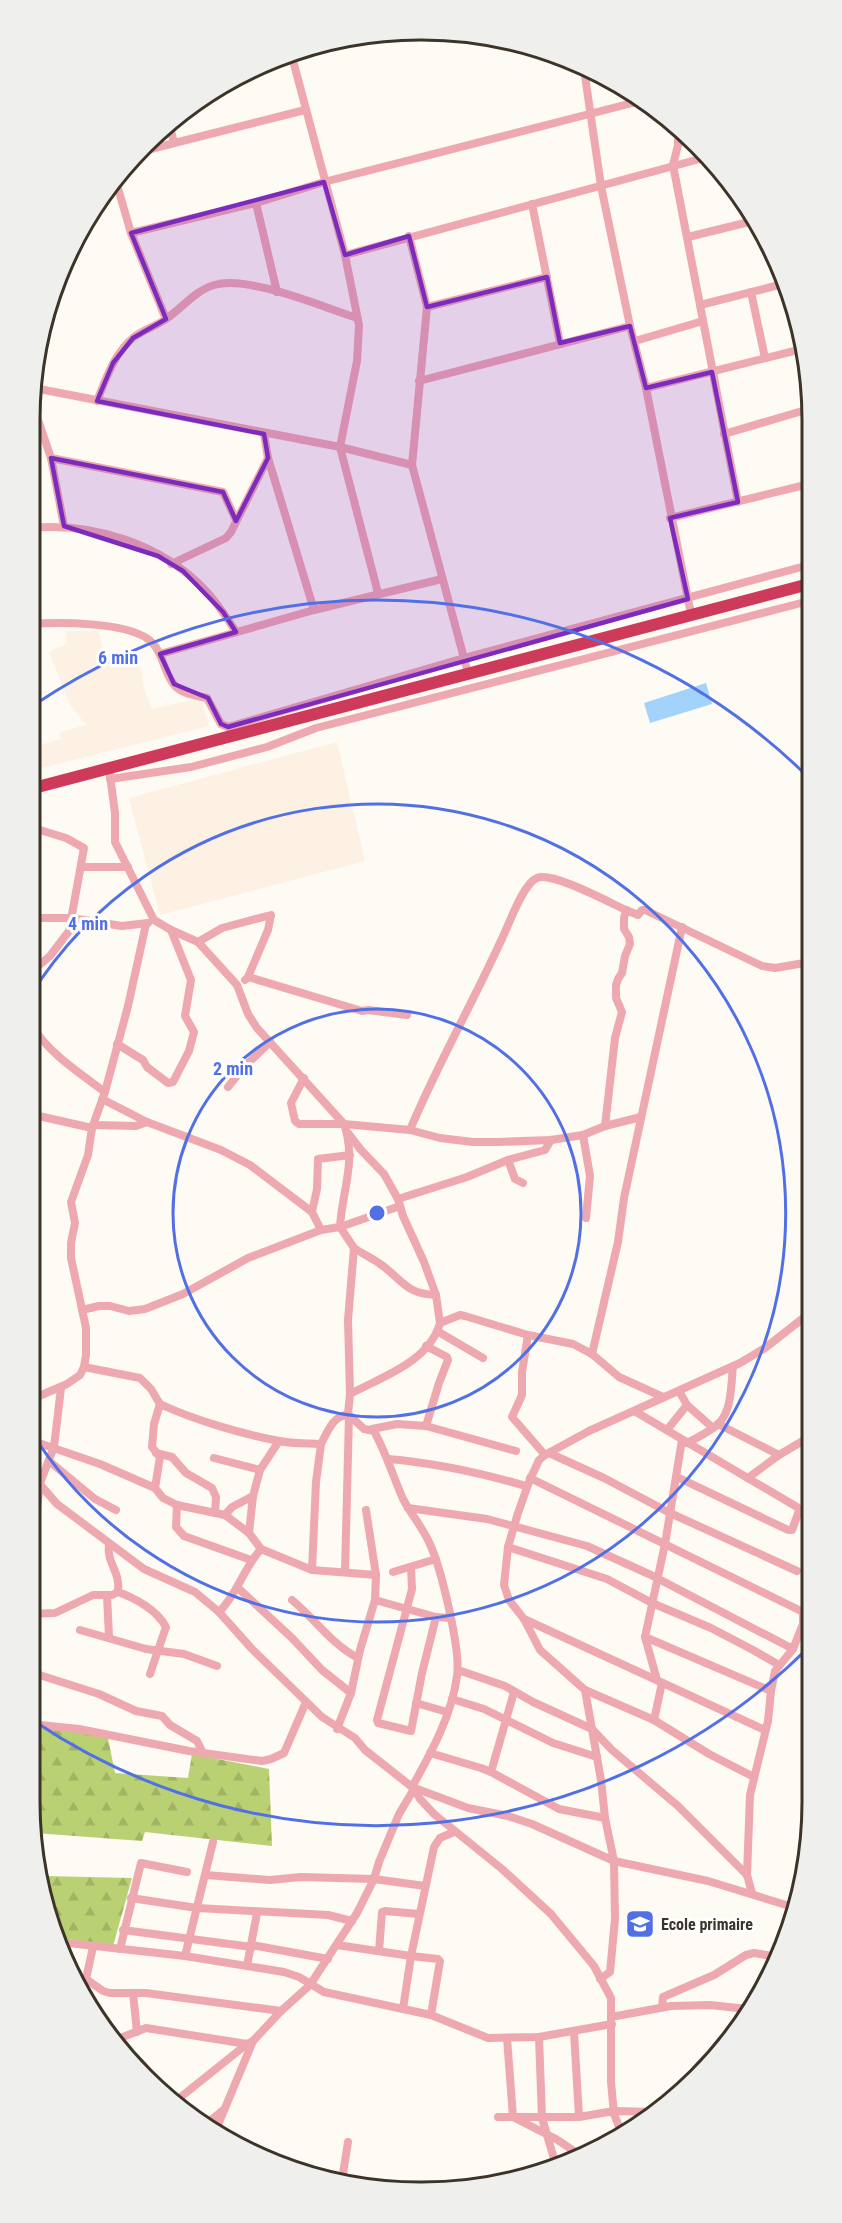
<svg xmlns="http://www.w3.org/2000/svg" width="842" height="2223" viewBox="0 0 842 2223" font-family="'Roboto Condensed',sans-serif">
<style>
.built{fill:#fcf1e2}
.forest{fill:url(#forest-firs)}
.water{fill:#a3d3fa}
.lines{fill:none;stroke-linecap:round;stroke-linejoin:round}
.minor{stroke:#eea8af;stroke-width:8}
.highway{stroke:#ce3a5a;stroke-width:12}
.marked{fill:#7b2cbf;fill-opacity:0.2;stroke:#7b2cbf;stroke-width:4.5;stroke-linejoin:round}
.ring{fill:none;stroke:#5270e5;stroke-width:3}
.labels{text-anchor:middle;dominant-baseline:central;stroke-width:6;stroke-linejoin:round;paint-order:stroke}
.poi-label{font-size:16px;font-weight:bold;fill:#3d3428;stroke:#fff;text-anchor:start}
.rim{fill:none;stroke:#3d3428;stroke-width:3}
.centre{fill:#5270e5;stroke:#fff;stroke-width:3}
.ring-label{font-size:18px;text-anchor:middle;font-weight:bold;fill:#5270e5;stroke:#fff;stroke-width:6;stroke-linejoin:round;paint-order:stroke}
</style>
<defs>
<pattern id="forest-firs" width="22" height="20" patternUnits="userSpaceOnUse" patternTransform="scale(1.5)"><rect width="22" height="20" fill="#b9d172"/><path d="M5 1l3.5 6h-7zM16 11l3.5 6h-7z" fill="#a0b463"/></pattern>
</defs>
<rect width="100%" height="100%" fill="#fefaf4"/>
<g class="built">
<path d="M66,631H98L105,657L122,654L139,659L144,689L152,709L200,698L209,726L30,771V748L61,739L60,732L86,725L70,704L49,652L67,644Z"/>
<path d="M337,742L365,861L160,915L129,798Z"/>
</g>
<g class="forest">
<path d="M30,1727L77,1732L108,1738L115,1773L188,1778L192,1754L269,1769L272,1846L145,1832L142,1841L35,1833L30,1802Z"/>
<path d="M44,1876L132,1878L113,1946L56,1937L51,1928L43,1883Z"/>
</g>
<path class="water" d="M706,683L712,704L650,723L644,703Z"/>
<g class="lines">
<g class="minor">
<path d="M291,53L345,255L359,325L357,361L340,447L378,593"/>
<path d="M584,69L601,186L630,326L646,388L691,614"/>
<path d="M169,123L174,143"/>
<path d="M678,133V145L673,165L738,502"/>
<path d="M139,152L305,110"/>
<path d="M115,178L131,233L166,319"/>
<path d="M256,203L277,292"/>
<path d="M532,204L560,343"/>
<path d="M131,233L256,203L324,182L640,101"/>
<path d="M409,236L427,307L412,465L468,673"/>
<path d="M688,237L753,221"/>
<path d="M345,255L707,157"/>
<path d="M751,292L765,358"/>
<path d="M700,305L783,284"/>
<path d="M427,307L547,277"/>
<path d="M635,341L703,321"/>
<path d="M419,381L630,326"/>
<path d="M34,388L340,447L412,465"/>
<path d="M646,388L802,349"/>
<path d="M97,401C106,379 114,353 134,337C143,330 156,326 166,319C182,308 196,290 214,285C249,275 322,307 357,318"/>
<path d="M32,402L51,458L64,526"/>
<path d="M264,434L268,458L314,610"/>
<path d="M724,434L809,409"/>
<path d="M51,458L223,492L236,520"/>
<path d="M670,518L809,484"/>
<path d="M30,528C93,522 162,544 206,591C218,604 227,618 236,632"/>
<path d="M171,564L226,538L231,532L268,458"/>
<path d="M30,624C60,622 124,622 148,639C165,651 163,679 180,690C187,695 198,696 207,698L221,724L228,727L464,658L809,565"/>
<path d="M160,654L314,610L442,579"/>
<path d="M109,768L115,813V842L154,920L171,930L198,942L237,985L248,1014L257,1028L344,1124C357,1162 342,1190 340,1227L354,1248L348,1320L350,1394L348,1414L364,1429L374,1431C386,1453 393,1476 403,1499C411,1514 422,1527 429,1542C441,1567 461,1650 457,1676C452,1715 431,1753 412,1787"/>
<path d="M110,779L191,767L267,747L316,728L809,601"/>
<path d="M30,827L66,838L84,848L69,931L50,956L30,973"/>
<path d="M82,867H128"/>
<path d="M626,910L638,915L642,910H645L762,966L775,968L810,962"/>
<path d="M30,918H71L122,926L148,923"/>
<path d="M198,942L222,928L271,915L268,930L248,977L245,980"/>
<path d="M248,977L362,1011L368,1010L407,1015"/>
<path d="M30,1023C48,1053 78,1072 105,1092"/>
<path d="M117,1044L143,1060L147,1067L168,1083L173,1082L189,1051L194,1032L185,1016L191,980L171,930"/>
<path d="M304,1078L291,1103L295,1121L299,1124H344L410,1130L440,1138L473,1142H498L551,1140L583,1135L605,1126L641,1117"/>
<path d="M228,1087L244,1067L270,1042"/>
<path d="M102,1099L147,1122L221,1150L250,1165L312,1212L321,1230"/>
<path d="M30,1114L92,1128"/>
<path d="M93,1125L136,1126L147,1122"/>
<path d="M410,1130C438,1063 475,999 505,932C511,919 524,883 537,878C552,871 610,903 626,910L624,918V929L629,937L630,944L625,956L622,973L618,979L616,985V998L622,1012L615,1038L605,1126"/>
<path d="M348,1133L361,1150L384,1174L398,1199L403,1216L424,1262L436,1295L440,1323"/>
<path d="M583,1135L590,1176L586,1218"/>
<path d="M508,1160L515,1179L523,1183"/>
<path d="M398,1199L467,1177L508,1160L545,1150L551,1140"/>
<path d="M312,1212L317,1189L318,1159L350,1155"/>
<path d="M354,1248C363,1254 374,1259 383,1266C404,1282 407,1294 436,1295"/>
<path d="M82,1310L99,1306H110L129,1311L145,1309L183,1294L248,1258L321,1230L340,1227L400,1206"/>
<path d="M437,1331L483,1358"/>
<path d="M528,1335L522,1372V1395L512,1417L545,1455"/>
<path d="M592,1354L618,1242L624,1198L682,927"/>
<path d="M84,1367L140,1378L151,1389L160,1404L154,1424L152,1447L160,1457L155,1488L163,1498L177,1505L225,1515L249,1533L261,1549L312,1570L376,1575"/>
<path d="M350,1394C382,1377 429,1362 440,1323L460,1315L465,1316L528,1335L573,1344L592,1354L619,1377L663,1397"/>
<path d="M30,1400L67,1384L80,1375L84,1367L86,1355V1328L71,1258V1243L75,1223L71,1202L88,1155L92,1128L105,1092L128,1006L146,924"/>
<path d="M160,1404C194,1420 242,1434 279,1441C293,1444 307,1443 321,1444C327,1433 333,1415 348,1415"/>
<path d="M687,1405L713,1428"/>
<path d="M636,1412L797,1507L799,1511L792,1530H788L677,1477"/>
<path d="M718,1424L779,1455"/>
<path d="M426,1426L439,1383L448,1360L447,1357L426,1346"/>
<path d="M372,1429L397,1424L426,1426L516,1451"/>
<path d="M667,1430L687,1405L679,1391"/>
<path d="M30,1440L100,1464L155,1488"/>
<path d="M687,1443C698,1437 712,1431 720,1422C732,1409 731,1383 733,1367"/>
<path d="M156,1453L172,1457L186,1473L212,1488L216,1497L215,1513"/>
<path d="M549,1453L604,1478L670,1513L797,1571"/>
<path d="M214,1458L260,1470"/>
<path d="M388,1459C436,1463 481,1473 526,1486"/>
<path d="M49,1461L95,1499L116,1510"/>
<path d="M30,1473L57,1504L144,1569L195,1592L219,1612L252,1649L322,1717L355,1738L365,1750L412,1787L468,1808L508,1816L532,1824L614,1861L708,1881L796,1908"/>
<path d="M530,1478L803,1612V1624L793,1649L775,1671L771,1691"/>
<path d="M748,1478L779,1455L811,1436"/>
<path d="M177,1505L176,1527L184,1536L251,1560"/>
<path d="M408,1508L487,1519L587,1546L651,1575L793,1649"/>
<path d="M225,1515L232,1507L253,1496"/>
<path d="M249,1533L253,1496L260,1470L279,1441"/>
<path d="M109,1544C106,1563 121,1572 118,1592"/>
<path d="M508,1547L607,1579L652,1603L711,1628L753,1650L779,1665"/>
<path d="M411,1567L412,1589L377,1720L378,1723L411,1731L422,1673L436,1617"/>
<path d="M30,1570L40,1483L54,1447L61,1388"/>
<path d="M312,1570L316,1482L321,1444"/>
<path d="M345,1572L349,1416"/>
<path d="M393,1572L436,1559"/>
<path d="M238,1588L292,1638L322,1670L351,1693"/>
<path d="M107,1595L109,1637"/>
<path d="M292,1600C315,1619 331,1644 358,1658"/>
<path d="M375,1600L436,1617L450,1618"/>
<path d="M219,1612C238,1593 243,1569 261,1549"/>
<path d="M30,1614L55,1613L93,1595H112L118,1592C135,1598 157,1610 166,1627L150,1674"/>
<path d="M524,1619L765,1730"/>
<path d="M80,1630L146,1649L184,1654L217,1666"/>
<path d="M645,1637L657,1680"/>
<path d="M458,1670L505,1686L533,1702L592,1729L612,1750L678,1806L747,1875L750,1795L768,1721L771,1691L645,1637L665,1544L682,1440"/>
<path d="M30,1672L99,1694L136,1711L162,1716L170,1725L197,1741L203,1753"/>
<path d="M585,1690L654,1720L709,1754L754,1777"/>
<path d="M514,1692L491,1772L559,1809L605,1818"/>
<path d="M452,1699L484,1709L553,1743L597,1757"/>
<path d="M416,1703L447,1712"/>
<path d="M654,1720L662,1683"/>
<path d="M30,1724L79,1729L189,1751L262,1761L271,1759L284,1753L306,1702"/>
<path d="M337,1729L351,1693L360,1650L375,1600L376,1575L366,1510"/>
<path d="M430,1753L481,1768L491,1772"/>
<path d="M413,1787L420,1799L434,1814L502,1869L551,1914L594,1966L611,1998V2082L614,2114L622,2134"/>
<path d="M206,1875L270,1880L301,1877L374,1879L425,1886"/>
<path d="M747,1875L752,1893"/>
<path d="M131,1898L197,1908L328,1915L352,1921"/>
<path d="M123,1930L252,1947"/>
<path d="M59,1942L185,1956L284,1972L299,1977L324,1992L431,2015L488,2038L539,2037L612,2024"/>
<path d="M252,1945L328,1959"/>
<path d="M337,1945L411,1956L434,1847L440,1838L454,1832"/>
<path d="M93,1947L86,1979L103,1991L110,1993H146L281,2011"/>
<path d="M120,1949L141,1863L187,1872"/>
<path d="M379,1951L382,1912L385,1911L419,1914"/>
<path d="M185,1956L213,1842"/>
<path d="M247,1966L257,1913"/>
<path d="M600,1979L610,1972L615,1919L614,1861L605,1818L601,1780L585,1690L540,1650L524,1619L509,1600L504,1585L508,1547L518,1513L529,1482L539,1460L545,1455L589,1431L740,1363L765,1348L811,1312"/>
<path d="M133,1993L137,2032"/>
<path d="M662,2007L663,1997L714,1975L746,1955L754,1953L772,1956"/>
<path d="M403,2009L411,1956L438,1959L440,1961L431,2015"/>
<path d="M611,2017L671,2006L710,2005L747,2009"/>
<path d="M738,2027L742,2008"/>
<path d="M574,2032L579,2117"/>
<path d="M539,2037L542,2118L555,2162"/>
<path d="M507,2038L513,2117L556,2139L577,2153"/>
<path d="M115,2040L146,2028L247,2044L253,2041"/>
<path d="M134,2060L139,2069"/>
<path d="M177,2100L247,2044"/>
<path d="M498,2117H579L614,2111L654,2112"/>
<path d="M206,2124L222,2111"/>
<path d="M215,2132L253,2041L281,2011L310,1985L357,1913L374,1879L379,1862L399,1814L414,1789"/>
<path d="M342,2180L348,2142"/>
</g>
<path class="highway" d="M30,789L809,584"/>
</g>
<path class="marked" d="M324,182L345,255L409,236L427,307L547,277L560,343L630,326L646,388L712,372L738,502L670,518L688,599L228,727L221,724L208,698L174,684L160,654L236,632L223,612L183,571L158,556L64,526L51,458L223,492L236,521L268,458L264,434L97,401L113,363L133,338L166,319L131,233Z"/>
<g class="ring">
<circle cx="377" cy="1213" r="204"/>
<path d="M30 996A409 409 0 1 1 30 1430"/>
<path d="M810 1646A613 613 0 0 1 34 1721M34 705A613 613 0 0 1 807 776"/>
</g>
<defs>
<g id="school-square" transform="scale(1.5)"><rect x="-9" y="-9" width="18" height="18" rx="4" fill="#5270e5" stroke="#fff"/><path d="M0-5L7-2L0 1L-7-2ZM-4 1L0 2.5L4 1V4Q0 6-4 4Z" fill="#fff"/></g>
</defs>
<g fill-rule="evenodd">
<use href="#school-square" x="640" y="1924"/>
</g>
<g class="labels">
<g class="poi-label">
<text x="661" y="1924">Ecole primaire</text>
</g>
</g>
<path d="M0 0H842V2223H0ZM420 40H422A380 380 0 0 1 802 420V1802A380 380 0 0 1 422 2182H420A380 380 0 0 1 40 1802V420A380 380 0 0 1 420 40Z" fill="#efefee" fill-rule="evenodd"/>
<path class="rim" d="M420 40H422A380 380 0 0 1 802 420V1802A380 380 0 0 1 422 2182H420A380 380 0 0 1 40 1802V420A380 380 0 0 1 420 40Z"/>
<circle cx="377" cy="1213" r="9" class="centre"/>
<g class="ring-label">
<text x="118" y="664">6 min</text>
<text x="88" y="930">4 min</text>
<text x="233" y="1075">2 min</text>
</g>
</svg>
